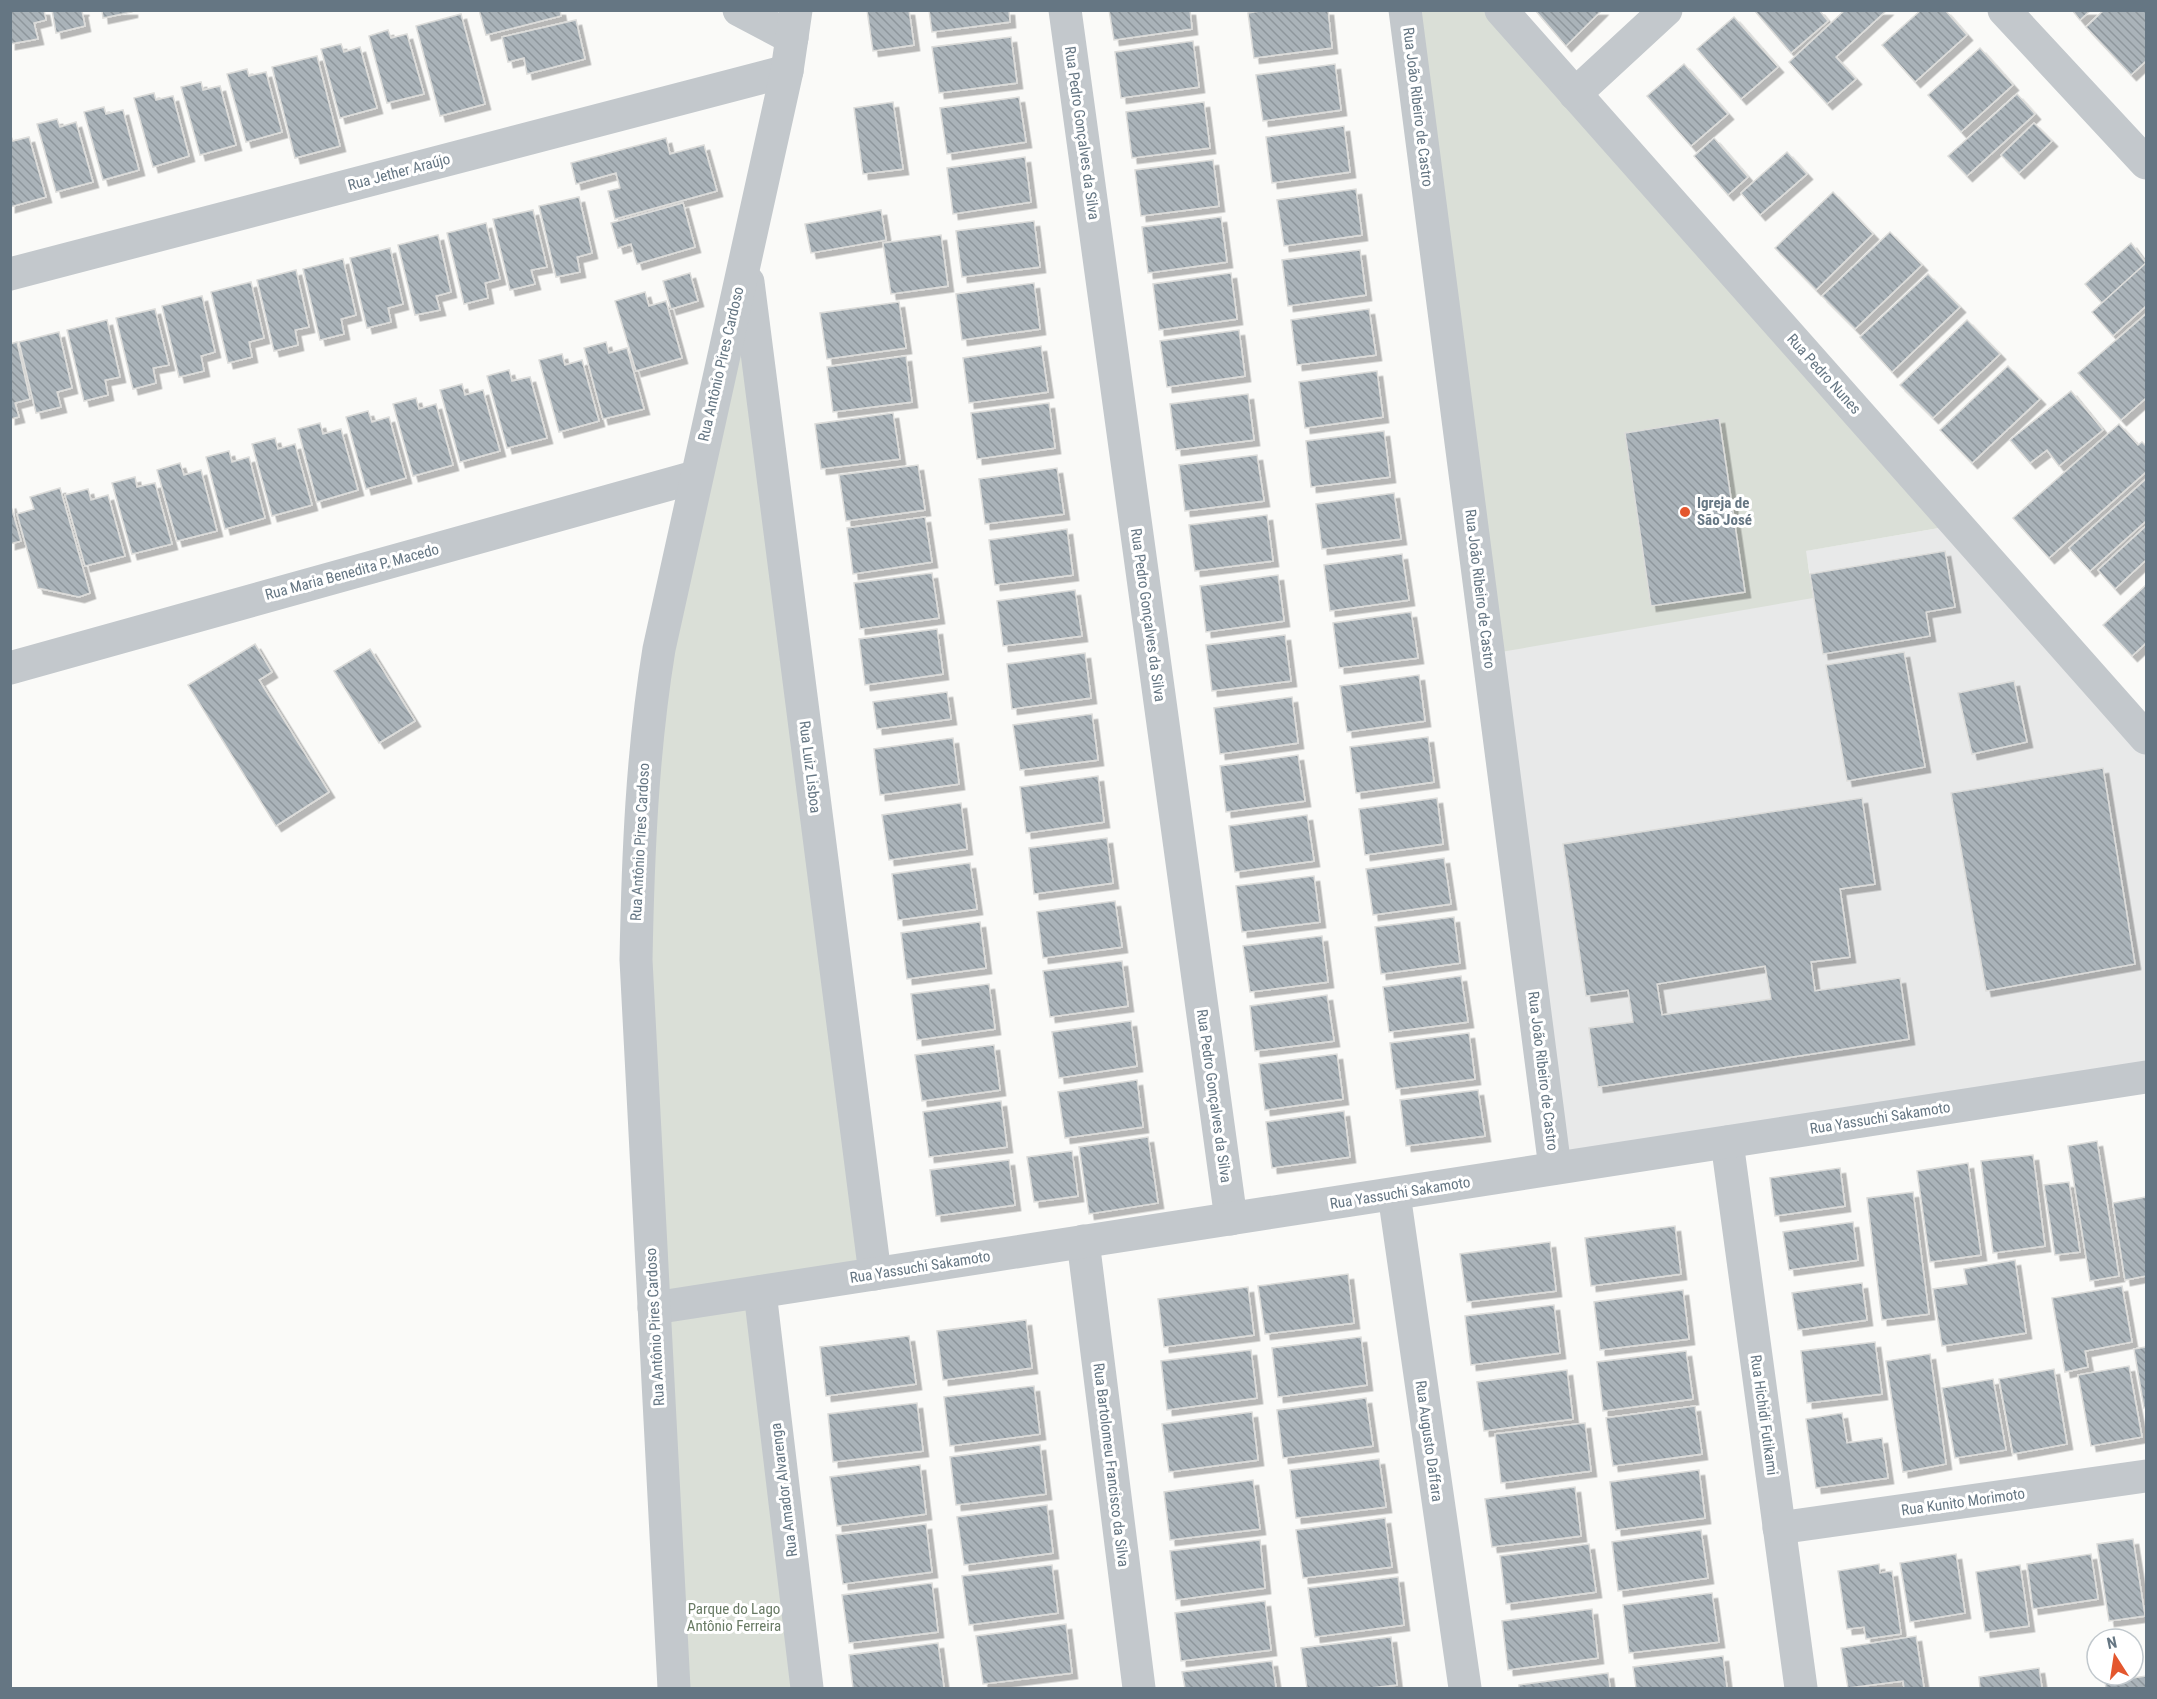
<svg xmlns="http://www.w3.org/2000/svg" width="2157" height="1699" viewBox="0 0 2157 1699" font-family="'Roboto Condensed',sans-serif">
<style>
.built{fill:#e8e9e9}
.green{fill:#dadfd7}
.building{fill:url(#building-back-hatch);stroke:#dcdcda;stroke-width:1.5;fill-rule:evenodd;filter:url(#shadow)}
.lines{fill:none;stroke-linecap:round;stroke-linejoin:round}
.minor{stroke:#c3c8cc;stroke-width:33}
.poi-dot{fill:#e4572e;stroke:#fff;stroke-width:2}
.labels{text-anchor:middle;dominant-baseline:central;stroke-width:6;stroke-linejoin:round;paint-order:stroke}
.street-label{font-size:15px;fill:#657683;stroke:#fff}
.poi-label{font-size:15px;font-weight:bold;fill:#657683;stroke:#fff;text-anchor:start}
.park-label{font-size:15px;fill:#687a64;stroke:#fff}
</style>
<defs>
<pattern id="building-back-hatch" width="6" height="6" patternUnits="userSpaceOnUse" patternTransform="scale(1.5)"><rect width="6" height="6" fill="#aab3b9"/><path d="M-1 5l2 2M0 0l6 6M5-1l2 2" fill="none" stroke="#8e969c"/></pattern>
<filter id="shadow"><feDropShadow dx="5.5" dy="5.5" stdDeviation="0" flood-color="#0004"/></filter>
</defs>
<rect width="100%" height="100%" fill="#fafaf8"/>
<path class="built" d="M1939,528L2146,745V1077L1555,1168L1489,654L1810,574L1805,551Z"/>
<g class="green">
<path d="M1415,11H1485L1939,528L1806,551L1813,598L1501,652Z"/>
<path d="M750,298L875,1274L760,1292L808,1688H674L643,770Z"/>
</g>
<g class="building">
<path d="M10,10H44L46,20L34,23L38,39L10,44Z"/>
<path d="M52,10H84L82,11L85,26L56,33Z"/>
<path d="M102,10H132V12L103,18Z"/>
<path d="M479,10H560L561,16L486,35Z"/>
<path d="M867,10H909L914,45L873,51Z"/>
<path d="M929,10H1009L1010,22L932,32Z"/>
<path d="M1109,10H1190L1192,29L1114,40Z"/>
<path d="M1266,10H1328L1332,48L1254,58L1248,13Z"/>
<path d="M1535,10H1602L1566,46Z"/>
<path d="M1754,10H1819L1828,21L1791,53Z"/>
<path d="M1845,10H1887L1836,57L1856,79L1827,104L1789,62Z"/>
<path d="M1921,10H1945L1967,35L1915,82L1882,45Z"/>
<path d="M2072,10H2091L2080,20Z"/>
<path d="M2104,10H2146V61L2131,75L2086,27Z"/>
<path d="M461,14L485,104L440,116L416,26Z"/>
<path d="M1734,17L1778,67L1741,99L1697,49Z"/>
<path d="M576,20L585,59L527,74L524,58L508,62L502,37Z"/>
<path d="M388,30L391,38L407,34L424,94L387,103L369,36Z"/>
<path d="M1011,37L1017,83L939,93L932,47Z"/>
<path d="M1193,41L1199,87L1121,98L1115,52Z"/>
<path d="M341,44L344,52L360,47L377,108L340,118L321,49Z"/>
<path d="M1980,48L2013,85L1961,132L1928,95Z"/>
<path d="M317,56L340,146L295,158L272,67Z"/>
<path d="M1335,64L1341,110L1263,121L1256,75Z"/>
<path d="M1684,64L1728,114L1691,146L1647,96Z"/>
<path d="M247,69L249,76L266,72L282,132L246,142L227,74Z"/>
<path d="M201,82L203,90L220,86L236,145L200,155L181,87Z"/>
<path d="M154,93L156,100L173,96L189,156L153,167L134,98Z"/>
<path d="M2017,94L2035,114L1967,176L1948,156Z"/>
<path d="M1019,97L1026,142L947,154L940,108Z"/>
<path d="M893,102L903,169L863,174L854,108Z"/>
<path d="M1204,102L1210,148L1132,158L1126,112Z"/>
<path d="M104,107L106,114L123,110L139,170L103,180L84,112Z"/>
<path d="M57,119L60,127L76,122L93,182L56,192L37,124Z"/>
<path d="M2034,123L2052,141L2019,173L2001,155Z"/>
<path d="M1344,126L1350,172L1272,183L1266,137Z"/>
<path d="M10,134L13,141L29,137L46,197L10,207Z"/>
<path d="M666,138L670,154L704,145L717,191L615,219L608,191L620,188L616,173L576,184L571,163Z"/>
<path d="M1714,138L1748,177L1728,195L1694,156Z"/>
<path d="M1787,152L1807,174L1760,215L1741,193Z"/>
<path d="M1025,157L1031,202L953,214L947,168Z"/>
<path d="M1213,160L1219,206L1141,216L1135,170Z"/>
<path d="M1356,189L1362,235L1284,246L1277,200Z"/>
<path d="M1833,192L1873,234L1816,290L1775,248Z"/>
<path d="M579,197L592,253L577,257L580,272L556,277L539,206Z"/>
<path d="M683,203L695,247L637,264L631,244L618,248L611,223Z"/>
<path d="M533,210L547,267L531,270L535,284L510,290L493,219Z"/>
<path d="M881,210L886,240L811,253L805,224Z"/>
<path d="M1221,217L1227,262L1148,273L1142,227Z"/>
<path d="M1034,221L1040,267L962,277L956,231Z"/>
<path d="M486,223L500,279L485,283L488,298L464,304L447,233Z"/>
<path d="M1890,232L1922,265L1855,329L1822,296Z"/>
<path d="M438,235L451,292L436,296L440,310L415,315L398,245Z"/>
<path d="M941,235L948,286L891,294L883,243Z"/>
<path d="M2131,243L2146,263L2102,303L2085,284Z"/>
<path d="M390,248L403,304L388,308L391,322L367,328L350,258Z"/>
<path d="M1360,250L1366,295L1288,306L1282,260Z"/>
<path d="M343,259L356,315L341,319L344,334L320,340L303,269Z"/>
<path d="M2146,263V306L2113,336L2092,312Z"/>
<path d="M296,270L309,327L295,330L298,345L274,351L257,280Z"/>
<path d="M690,273L698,301L671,309L663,281Z"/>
<path d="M1231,273L1237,319L1159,330L1153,284Z"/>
<path d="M1928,274L1960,307L1892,372L1860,337Z"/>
<path d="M251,282L264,338L249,342L252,357L228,363L211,292Z"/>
<path d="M1034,283L1040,329L962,340L956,294Z"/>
<path d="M645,292L649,306L666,301L682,358L636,371L615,301Z"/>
<path d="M202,296L215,352L201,356L204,371L179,377L162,306Z"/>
<path d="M899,302L906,348L827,359L820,313Z"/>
<path d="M155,309L169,365L153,368L156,383L133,389L116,318Z"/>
<path d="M1369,309L1376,355L1297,365L1291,320Z"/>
<path d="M2146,314V398L2121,420L2078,373Z"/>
<path d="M107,320L120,377L105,380L108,395L84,401L67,330Z"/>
<path d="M1967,320L2000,354L1933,418L1900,385Z"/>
<path d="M1239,330L1245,376L1167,387L1160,341Z"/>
<path d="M59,332L72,388L57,392L61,407L36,413L19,342Z"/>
<path d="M17,342L30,399L15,403L19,417L10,419V344Z"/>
<path d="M606,342L609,353L627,348L644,409L603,419L584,348Z"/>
<path d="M1041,346L1048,392L969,403L963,358Z"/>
<path d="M562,354L565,365L582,360L599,421L559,432L539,360Z"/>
<path d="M906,356L912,402L833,412L827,367Z"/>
<path d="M2008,366L2040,399L1972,463L1940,430Z"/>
<path d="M509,370L512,381L530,377L547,438L507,448L487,376Z"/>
<path d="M1377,371L1383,417L1305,428L1299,382Z"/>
<path d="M462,384L465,395L483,390L500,451L460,462L440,390Z"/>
<path d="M2071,391L2103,430L2059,466L2047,450L2030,463L2010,440Z"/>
<path d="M1248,394L1254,440L1176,450L1170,404Z"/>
<path d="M416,398L419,409L436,404L453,465L413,476L393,404Z"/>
<path d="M1049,403L1055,448L977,459L971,413Z"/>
<path d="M368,411L372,422L389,417L406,478L366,489L346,417Z"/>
<path d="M893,413L900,459L821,469L815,424Z"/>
<path d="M1719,418L1745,592L1651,606L1625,433Z"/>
<path d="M320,423L323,434L341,429L358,490L317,502L298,429Z"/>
<path d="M2119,424L2138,445L2142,442L2146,446V472L2049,558L2013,518Z"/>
<path d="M1384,431L1390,477L1311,487L1306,441Z"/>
<path d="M275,438L278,449L295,444L312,505L272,516L252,444Z"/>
<path d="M229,451L232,462L249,457L265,518L225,529L206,457Z"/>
<path d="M1257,455L1264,501L1185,511L1179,465Z"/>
<path d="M180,463L184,475L201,470L217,531L177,541L157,470Z"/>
<path d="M918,465L925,510L846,521L839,475Z"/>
<path d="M1057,468L1064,514L985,524L979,479Z"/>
<path d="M135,477L137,487L155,483L172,544L132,554L112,483Z"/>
<path d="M2146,479V521L2090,571L2069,548Z"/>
<path d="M60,488L90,593L79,597L38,588L17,514L34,509L30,497Z"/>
<path d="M88,489L91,500L108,495L125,556L85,566L65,495Z"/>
<path d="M1394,493L1401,539L1322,549L1316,504Z"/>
<path d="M10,503L21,541L10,544Z"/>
<path d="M1267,515L1273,561L1195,571L1189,525Z"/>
<path d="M925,517L932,562L853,574L847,528Z"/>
<path d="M2146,526V560L2115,589L2098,570Z"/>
<path d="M1067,529L1073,575L995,585L989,540Z"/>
<path d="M1945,551L1955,607L1926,612L1930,636L1823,654L1810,574Z"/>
<path d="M1402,554L1409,600L1330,611L1324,565Z"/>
<path d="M932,573L939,618L860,629L854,583Z"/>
<path d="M1278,575L1284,621L1206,632L1200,586Z"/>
<path d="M2146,585V643L2132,656L2103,625Z"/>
<path d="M1075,590L1082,636L1003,646L997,601Z"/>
<path d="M1411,612L1418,658L1339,668L1333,623Z"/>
<path d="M937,629L943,674L865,685L859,639Z"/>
<path d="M1285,635L1291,681L1212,691L1206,645Z"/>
<path d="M255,644L272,672L259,680L329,792L276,826L188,685Z"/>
<path d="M370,649L415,721L379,743L334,671Z"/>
<path d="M1904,652L1925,767L1847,781L1826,665Z"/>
<path d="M1085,653L1091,698L1012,709L1007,664Z"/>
<path d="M1419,675L1425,721L1347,732L1340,686Z"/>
<path d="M2014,681L2027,742L1972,754L1958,693Z"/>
<path d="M947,692L951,719L877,729L873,702Z"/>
<path d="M1292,697L1298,743L1220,754L1214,708Z"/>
<path d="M1092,714L1098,760L1020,770L1013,725Z"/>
<path d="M1428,737L1434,782L1356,793L1350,747Z"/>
<path d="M953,738L959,784L880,795L874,749Z"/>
<path d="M1298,755L1305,801L1226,812L1220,766Z"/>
<path d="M2103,768L2135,964L1986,991L1951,793Z"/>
<path d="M1098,776L1104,822L1026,833L1020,787Z"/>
<path d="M1437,798L1443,844L1365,855L1359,809Z"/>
<path d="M1862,798L1875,884L1840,889L1850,957L1811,962L1815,991L1900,978L1909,1039L1598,1087L1589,1028L1633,1022L1628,990L1586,996L1563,844ZM1765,966L1771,999L1662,1015L1657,984Z"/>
<path d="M961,803L967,849L889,860L882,815Z"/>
<path d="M1307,815L1314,861L1235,872L1229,826Z"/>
<path d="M1107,838L1113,883L1034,894L1029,848Z"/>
<path d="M1444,858L1451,904L1373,915L1366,869Z"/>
<path d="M970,863L977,909L898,920L892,874Z"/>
<path d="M1314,876L1320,922L1242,932L1236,886Z"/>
<path d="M1115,901L1122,947L1043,958L1037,912Z"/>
<path d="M1454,917L1460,963L1381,974L1375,927Z"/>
<path d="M980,922L986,968L907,979L901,933Z"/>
<path d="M1322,936L1328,982L1250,992L1243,946Z"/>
<path d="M1122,961L1128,1006L1050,1017L1043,971Z"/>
<path d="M1461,976L1468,1022L1389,1032L1383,987Z"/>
<path d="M989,984L995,1029L917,1040L911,994Z"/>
<path d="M1327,995L1334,1041L1255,1051L1250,1006Z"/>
<path d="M1131,1021L1137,1066L1059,1078L1052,1032Z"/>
<path d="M1469,1033L1475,1079L1396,1089L1390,1043Z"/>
<path d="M994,1045L1000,1090L922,1101L915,1055Z"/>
<path d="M1337,1054L1343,1099L1265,1110L1259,1064Z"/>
<path d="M1137,1080L1143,1127L1065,1138L1058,1092Z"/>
<path d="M1478,1090L1485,1136L1406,1146L1400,1100Z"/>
<path d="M1001,1101L1007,1147L929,1157L923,1112Z"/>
<path d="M1344,1111L1350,1157L1272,1168L1266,1122Z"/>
<path d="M1148,1137L1158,1203L1089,1214L1079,1147Z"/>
<path d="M2097,1141L2119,1276L2090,1281L2068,1146Z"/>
<path d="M1072,1151L1078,1196L1034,1202L1027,1157Z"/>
<path d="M2033,1155L2045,1246L1993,1253L1981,1161Z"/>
<path d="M1009,1160L1015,1205L936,1216L930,1170Z"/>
<path d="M1968,1163L1981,1255L1930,1262L1917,1171Z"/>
<path d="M1840,1168L1845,1206L1775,1216L1770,1178Z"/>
<path d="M2069,1182L2080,1252L2055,1255L2044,1185Z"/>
<path d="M1913,1192L1929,1314L1882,1320L1867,1198Z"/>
<path d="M2146,1197V1276L2125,1280L2113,1203Z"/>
<path d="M1853,1222L1858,1260L1789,1270L1783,1232Z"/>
<path d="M1675,1226L1681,1274L1591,1286L1585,1238Z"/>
<path d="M1550,1242L1556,1291L1467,1302L1460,1254Z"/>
<path d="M2015,1260L2026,1333L1942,1346L1933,1289L1967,1284L1964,1269Z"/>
<path d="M1348,1274L1354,1323L1265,1334L1258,1286Z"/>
<path d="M1862,1283L1867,1320L1798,1330L1792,1293Z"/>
<path d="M2122,1286L2132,1342L2085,1351L2088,1367L2065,1372L2052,1298Z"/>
<path d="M1248,1287L1254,1335L1164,1347L1158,1299Z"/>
<path d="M1683,1290L1689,1339L1600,1350L1594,1302Z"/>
<path d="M1554,1305L1560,1353L1471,1365L1465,1316Z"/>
<path d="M1026,1320L1032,1368L943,1380L937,1331Z"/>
<path d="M909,1336L916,1384L826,1396L820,1347Z"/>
<path d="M1361,1337L1367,1385L1278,1397L1272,1348Z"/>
<path d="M1875,1342L1882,1394L1807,1403L1801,1351Z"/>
<path d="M2146,1347V1407L2144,1408L2134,1349Z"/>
<path d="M1251,1350L1257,1398L1167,1410L1161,1361Z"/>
<path d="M1686,1351L1693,1399L1603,1411L1597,1362Z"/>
<path d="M1930,1354L1946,1464L1903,1472L1886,1361Z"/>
<path d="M2129,1366L2142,1437L2091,1446L2078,1375Z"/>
<path d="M2054,1369L2067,1444L2013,1454L1999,1379Z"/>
<path d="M1567,1370L1573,1419L1484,1431L1477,1382Z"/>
<path d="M1993,1379L2006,1450L1955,1458L1942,1388Z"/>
<path d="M1034,1386L1040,1434L950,1446L944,1397Z"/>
<path d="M1366,1398L1373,1446L1283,1458L1277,1410Z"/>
<path d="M917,1403L923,1451L833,1462L828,1414Z"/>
<path d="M1695,1406L1702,1454L1613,1466L1606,1418Z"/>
<path d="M1252,1412L1258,1460L1169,1472L1162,1424Z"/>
<path d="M1842,1413L1847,1443L1882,1438L1888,1478L1816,1488L1806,1419Z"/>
<path d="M1585,1423L1591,1471L1501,1483L1495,1434Z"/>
<path d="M1040,1445L1046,1494L956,1505L950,1457Z"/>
<path d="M1379,1459L1386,1507L1296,1518L1290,1470Z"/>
<path d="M920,1465L926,1514L837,1526L830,1477Z"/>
<path d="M1699,1470L1705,1518L1616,1530L1610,1482Z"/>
<path d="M1253,1480L1260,1529L1170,1540L1164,1492Z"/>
<path d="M1575,1487L1581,1536L1492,1547L1485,1499Z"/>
<path d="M1047,1505L1053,1553L964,1565L957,1517Z"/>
<path d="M1385,1518L1392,1567L1303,1578L1296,1530Z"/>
<path d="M926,1524L932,1572L843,1584L836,1535Z"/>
<path d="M1701,1530L1708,1578L1618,1591L1612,1542Z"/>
<path d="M2133,1539L2145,1616L2109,1621L2097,1544Z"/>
<path d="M1260,1540L1265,1588L1176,1600L1170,1551Z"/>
<path d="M1589,1544L1596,1592L1506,1604L1500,1556Z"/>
<path d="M1956,1554L1965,1613L1910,1622L1900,1563Z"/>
<path d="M2091,1554L2098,1599L2033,1609L2027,1564Z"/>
<path d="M1879,1564L1880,1573L1892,1571L1901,1634L1866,1639L1864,1627L1847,1629L1838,1571Z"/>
<path d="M1052,1565L1058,1613L969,1625L962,1576Z"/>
<path d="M2020,1565L2029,1626L1985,1632L1976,1572Z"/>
<path d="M1398,1577L1404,1625L1315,1637L1308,1588Z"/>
<path d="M932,1583L938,1632L849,1643L842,1595Z"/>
<path d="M1712,1593L1719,1642L1629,1653L1623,1605Z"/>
<path d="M1265,1601L1271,1650L1181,1661L1175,1613Z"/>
<path d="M1592,1609L1598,1658L1508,1670L1502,1621Z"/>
<path d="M1066,1624L1072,1673L983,1684L976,1636Z"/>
<path d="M1916,1636L1924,1688H1904L1903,1681L1848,1688L1841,1648Z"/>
<path d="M1391,1637L1397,1685L1370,1688H1307L1301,1648Z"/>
<path d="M938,1643L944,1688H853L849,1655Z"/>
<path d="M1723,1656L1727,1688H1636L1633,1667Z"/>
<path d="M1272,1661L1276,1688H1185L1182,1672Z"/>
<path d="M2039,1668L2042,1688H1980L1979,1677Z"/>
<path d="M1608,1673L1610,1688H1519V1685Z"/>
<path d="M2146,1676V1688H2106L2105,1682Z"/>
</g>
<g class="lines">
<g class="minor">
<path d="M739,10L792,38"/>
<path d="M1065,10L1231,1219"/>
<path d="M1405,10L1555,1168"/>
<path d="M1501,10L2146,738"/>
<path d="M2004,10L2146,163"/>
<path d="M1575,94L1666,10"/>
<path d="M10,274L787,71"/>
<path d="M748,282L875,1274"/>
<path d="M10,668L695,477"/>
<path d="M1727,1142L1801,1688"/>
<path d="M1394,1194L1465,1688"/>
<path d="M1083,1241L1139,1688"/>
<path d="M760,1292L807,1688"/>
<path d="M654,1308L2146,1077"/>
<path d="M1779,1528L2146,1476"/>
<path d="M674,1688L636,960C638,855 642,753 659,649L787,71L796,10"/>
</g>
</g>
<circle class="poi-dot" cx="1685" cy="512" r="6"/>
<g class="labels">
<g class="street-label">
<text transform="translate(1418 107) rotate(83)">Rua João Ribeiro de Castro</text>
<text transform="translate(1082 133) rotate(82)">Rua Pedro Gonçalves da Silva</text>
<text transform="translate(399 172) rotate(-15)">Rua Jether Araújo</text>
<text transform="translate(721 364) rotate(-77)">Rua Antônio Pires Cardoso</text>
<text transform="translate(1824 374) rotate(48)">Rua Pedro Nunes</text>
<text transform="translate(352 572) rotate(-15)">Rua Maria Benedita P. Macedo</text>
<text transform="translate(1480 589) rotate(83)">Rua João Ribeiro de Castro</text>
<text transform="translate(1148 615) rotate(82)">Rua Pedro Gonçalves da Silva</text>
<text transform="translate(810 767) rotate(83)">Rua Luiz Lisboa</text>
<text transform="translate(640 842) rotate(-87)">Rua Antônio Pires Cardoso</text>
<text transform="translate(1543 1071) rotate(83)">Rua João Ribeiro de Castro</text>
<text transform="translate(1214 1096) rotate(82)">Rua Pedro Gonçalves da Silva</text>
<text transform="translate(1880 1118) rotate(-9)">Rua Yassuchi Sakamoto</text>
<text transform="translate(1400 1193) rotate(-9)">Rua Yassuchi Sakamoto</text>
<text transform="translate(920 1267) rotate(-9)">Rua Yassuchi Sakamoto</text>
<text transform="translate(655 1327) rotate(-93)">Rua Antônio Pires Cardoso</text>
<text transform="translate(1764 1415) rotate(82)">Rua Hichidi Futikami</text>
<text transform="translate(1429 1441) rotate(82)">Rua Augusto Daffara</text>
<text transform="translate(1111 1465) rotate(83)">Rua Bartolomeu Francisco da Silva</text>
<text transform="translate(784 1490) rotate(-97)">Rua Amador Alvarenga</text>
<text transform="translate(1963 1502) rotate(-8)">Rua Kunito Morimoto</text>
</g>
<g class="poi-label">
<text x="1697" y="503">Igreja de<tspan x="1697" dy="17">São José</tspan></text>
</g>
<g class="park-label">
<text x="734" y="1609">Parque do Lago<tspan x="734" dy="17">Antônio Ferreira</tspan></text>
</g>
</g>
<rect width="2157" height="1699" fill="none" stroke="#657683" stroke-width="24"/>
<g transform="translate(2115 1657) rotate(348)"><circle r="28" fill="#ffffff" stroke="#c1c8cd" stroke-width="1.5"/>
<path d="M0-4.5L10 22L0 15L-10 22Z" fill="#e4572e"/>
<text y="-9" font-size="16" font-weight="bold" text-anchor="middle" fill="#657683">N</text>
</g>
</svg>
